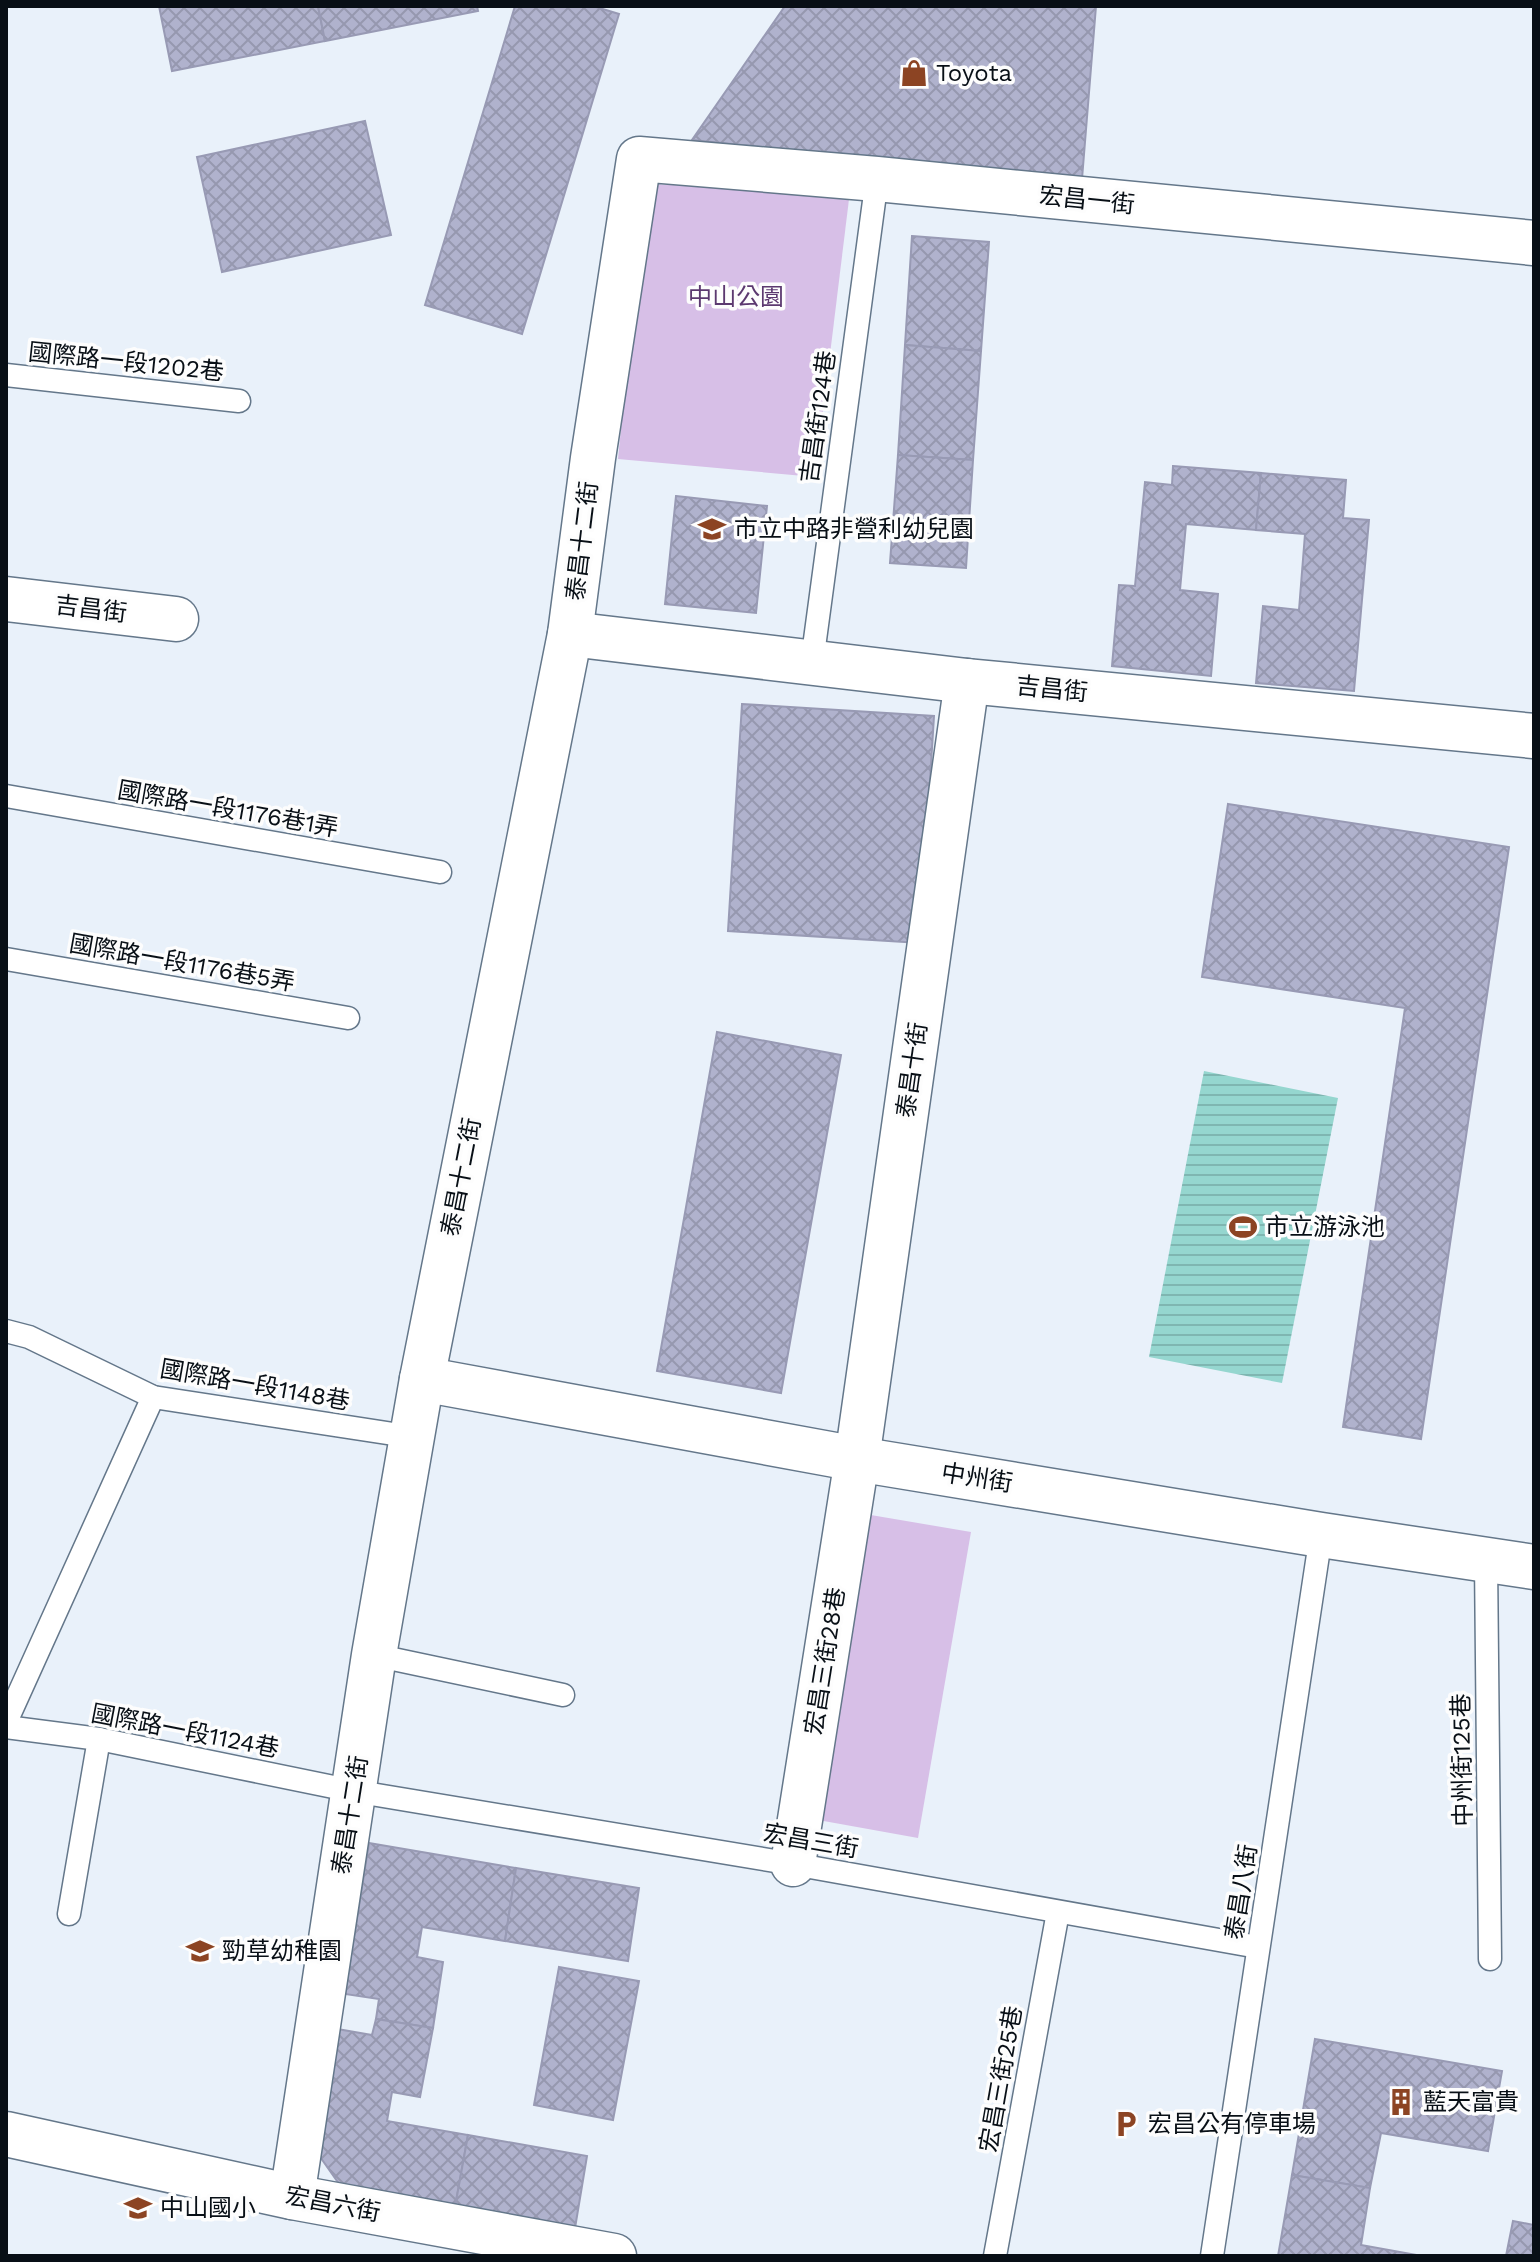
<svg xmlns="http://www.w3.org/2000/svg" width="1540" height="2262" viewBox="0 0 1540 2262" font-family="'Work Sans','Noto Sans TC',sans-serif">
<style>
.green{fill:#d7bfe7}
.water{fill:url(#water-rules)}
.building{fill:url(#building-cross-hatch);stroke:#989ab4;stroke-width:2}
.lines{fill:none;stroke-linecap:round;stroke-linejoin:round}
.lane-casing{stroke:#64778a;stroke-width:25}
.street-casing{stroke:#64778a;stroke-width:47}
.lane{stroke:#fff;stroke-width:22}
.street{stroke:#fff;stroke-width:44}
.labels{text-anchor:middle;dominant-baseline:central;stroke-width:7;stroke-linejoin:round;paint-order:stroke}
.poi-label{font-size:24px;fill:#080f16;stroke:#fdfdfd;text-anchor:start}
.street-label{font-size:24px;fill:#080f16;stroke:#fdfdfd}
.park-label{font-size:24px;fill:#5c3970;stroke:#fdfdfd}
</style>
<defs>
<pattern id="water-rules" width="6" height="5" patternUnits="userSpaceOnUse" patternTransform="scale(2)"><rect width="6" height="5" fill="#95d6cf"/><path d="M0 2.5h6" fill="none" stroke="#7fb6b1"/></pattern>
<pattern id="building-cross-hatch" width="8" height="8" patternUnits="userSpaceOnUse" patternTransform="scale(2)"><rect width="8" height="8" fill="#b0b2cd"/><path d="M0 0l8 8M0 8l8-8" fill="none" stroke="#9698af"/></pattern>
</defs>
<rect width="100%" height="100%" fill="#e9f1fa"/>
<g class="green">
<path d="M645,184L850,191L815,477L618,459Z"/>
<path d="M859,1513L971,1532L918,1838L807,1818Z"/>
</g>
<path class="water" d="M1204,1071L1338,1098L1282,1383L1149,1357Z"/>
<g class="building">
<path d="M159,6H318L325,41L172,71Z"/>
<path d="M318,6H477L478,11L325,41Z"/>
<path d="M515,6H593L619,14L522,334L425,305Z"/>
<path d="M785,6H1096L1082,179L692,140Z"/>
<path d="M365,121L391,235L222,272L197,157Z"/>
<path d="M912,236L989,242L981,351L905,345Z"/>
<path d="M905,345L981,351L973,460L898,455Z"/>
<path d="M898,455L973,460L966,568L890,563Z"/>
<path d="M1173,466L1261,473L1256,530L1186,524L1180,590L1218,594L1211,676L1112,666L1119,585L1135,586L1145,482L1172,485Z"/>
<path d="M1261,473L1346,480L1343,518L1369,520L1354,691L1256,683L1263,606L1299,610L1305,534L1256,530Z"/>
<path d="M676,496L767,506L756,613L665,604Z"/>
<path d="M742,704L934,716L920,943L728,931Z"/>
<path d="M1228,804L1509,847L1421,1439L1343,1427L1405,1008L1202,977Z"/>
<path d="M717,1032L841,1055L781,1393L657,1371Z"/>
<path d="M369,1843L516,1868L505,1941L422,1927L417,1957L443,1962L433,2028L376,2019L379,1999L345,1994Z"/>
<path d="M516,1868L639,1888L628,1961L505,1941Z"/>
<path d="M559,1967L639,1981L613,2120L534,2105Z"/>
<path d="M376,2019L433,2028L420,2097L392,2092L387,2121L468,2135L455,2207L342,2188L316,2151L337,2029L372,2035Z"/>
<path d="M1315,2039L1502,2071L1488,2151L1381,2133L1370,2188L1292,2175Z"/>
<path d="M468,2135L587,2156L575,2228L455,2207Z"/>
<path d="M1292,2175L1370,2188L1361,2245L1422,2256H1278Z"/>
<path d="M1513,2221L1534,2225V2256H1506Z"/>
</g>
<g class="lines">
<g class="lane-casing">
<g id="lane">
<path d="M6,375L239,401"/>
<path d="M812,662L877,179"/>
<path d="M6,796L440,872"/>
<path d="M6,959L348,1018"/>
<path d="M6,1331L29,1337L153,1397L413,1437"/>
<path d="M1486,1560L1490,1959"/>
<path d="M374,1655L563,1695"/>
<path d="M6,1722L153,1397"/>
<path d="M6,1727L99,1739L353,1791L793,1864L1258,1947"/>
<path d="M69,1914L99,1739"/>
<path d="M995,2256L1058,1912"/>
<path d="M1212,2256L1321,1535"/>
</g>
</g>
<g class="street-casing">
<g id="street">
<path d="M6,599L176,619"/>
<path d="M570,634L967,681L1534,736"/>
<path d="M422,1379L857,1459L1321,1535L1534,1567"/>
<path d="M793,1864L857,1459L967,681"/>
<path d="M6,2134L292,2197L614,2256"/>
<path d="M292,2197L374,1655L422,1379L570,634L593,458L639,159L877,179L1534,243"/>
</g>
</g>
<use href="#lane" class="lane"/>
<use href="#street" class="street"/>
</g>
<defs>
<g id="shop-bare" transform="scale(2.16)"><path d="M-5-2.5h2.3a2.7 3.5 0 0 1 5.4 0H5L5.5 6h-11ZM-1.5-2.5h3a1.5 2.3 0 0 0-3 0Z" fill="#8c4423" stroke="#fdfdfd" stroke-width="2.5" paint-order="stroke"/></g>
<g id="school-bare" transform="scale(2.16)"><path d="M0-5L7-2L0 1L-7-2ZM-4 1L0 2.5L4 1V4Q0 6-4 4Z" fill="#8c4423" stroke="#fdfdfd" stroke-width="2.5" paint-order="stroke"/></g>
<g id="stadium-bare" transform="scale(2.16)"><path d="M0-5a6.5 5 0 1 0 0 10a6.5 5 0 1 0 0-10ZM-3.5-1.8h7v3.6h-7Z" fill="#8c4423" stroke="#fdfdfd" stroke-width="2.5" paint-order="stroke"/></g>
<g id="building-bare" transform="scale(2.16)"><path d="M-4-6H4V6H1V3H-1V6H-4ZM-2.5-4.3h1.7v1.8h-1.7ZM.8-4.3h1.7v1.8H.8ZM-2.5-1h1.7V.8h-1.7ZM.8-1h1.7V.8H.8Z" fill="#8c4423" stroke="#fdfdfd" stroke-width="2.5" paint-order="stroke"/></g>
<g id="parking-bare" transform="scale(2.16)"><path d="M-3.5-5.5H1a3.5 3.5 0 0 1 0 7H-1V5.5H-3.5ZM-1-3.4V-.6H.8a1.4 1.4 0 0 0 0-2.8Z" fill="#8c4423" stroke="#fdfdfd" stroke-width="2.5" paint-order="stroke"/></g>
</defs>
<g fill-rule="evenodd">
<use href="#shop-bare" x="914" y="73"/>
<use href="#school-bare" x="712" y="529"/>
<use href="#stadium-bare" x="1243" y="1227"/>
<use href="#school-bare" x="200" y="1951"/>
<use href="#building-bare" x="1401" y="2102"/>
<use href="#parking-bare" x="1126" y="2124"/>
<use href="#school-bare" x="138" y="2208"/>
</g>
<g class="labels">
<g class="poi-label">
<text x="936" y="73">Toyota</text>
<text x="734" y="529">市立中路非營利幼兒園</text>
<text x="1265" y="1227">市立游泳池</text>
<text x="222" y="1951">勁草幼稚園</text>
<text x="1423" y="2102">藍天富貴</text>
<text x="1148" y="2124">宏昌公有停車場</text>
<text x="160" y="2208">中山國小</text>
</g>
<g class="street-label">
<text transform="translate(1087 200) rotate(6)">宏昌一街</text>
<text transform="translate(126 362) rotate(6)">國際路一段1202巷</text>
<text transform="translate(818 417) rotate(-82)">吉昌街124巷</text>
<text transform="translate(582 541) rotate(-83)">泰昌十二街</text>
<text transform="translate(91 609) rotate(7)">吉昌街</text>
<text transform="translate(1052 689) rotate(6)">吉昌街</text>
<text transform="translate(228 809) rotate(10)">國際路一段1176巷1弄</text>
<text transform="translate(182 963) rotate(10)">國際路一段1176巷5弄</text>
<text transform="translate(912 1070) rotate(-82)">泰昌十街</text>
<text transform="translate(461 1177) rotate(-79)">泰昌十二街</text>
<text transform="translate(255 1385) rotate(10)">國際路一段1148巷</text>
<text transform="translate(977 1478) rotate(9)">中州街</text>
<text transform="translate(825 1661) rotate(-81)">宏昌三街28巷</text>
<text transform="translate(185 1731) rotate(11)">國際路一段1124巷</text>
<text transform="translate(1462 1760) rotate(-91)">中州街125巷</text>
<text transform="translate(350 1815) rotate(-81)">泰昌十二街</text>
<text transform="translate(811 1841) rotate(10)">宏昌三街</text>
<text transform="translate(1241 1892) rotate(-81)">泰昌八街</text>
<text transform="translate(1001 2079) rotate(-80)">宏昌三街25巷</text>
<text transform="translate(333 2204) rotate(11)">宏昌六街</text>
</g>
<g class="park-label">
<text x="736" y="297">中山公園</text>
</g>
</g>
<rect width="1540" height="2262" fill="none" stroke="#080f16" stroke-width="16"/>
</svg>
